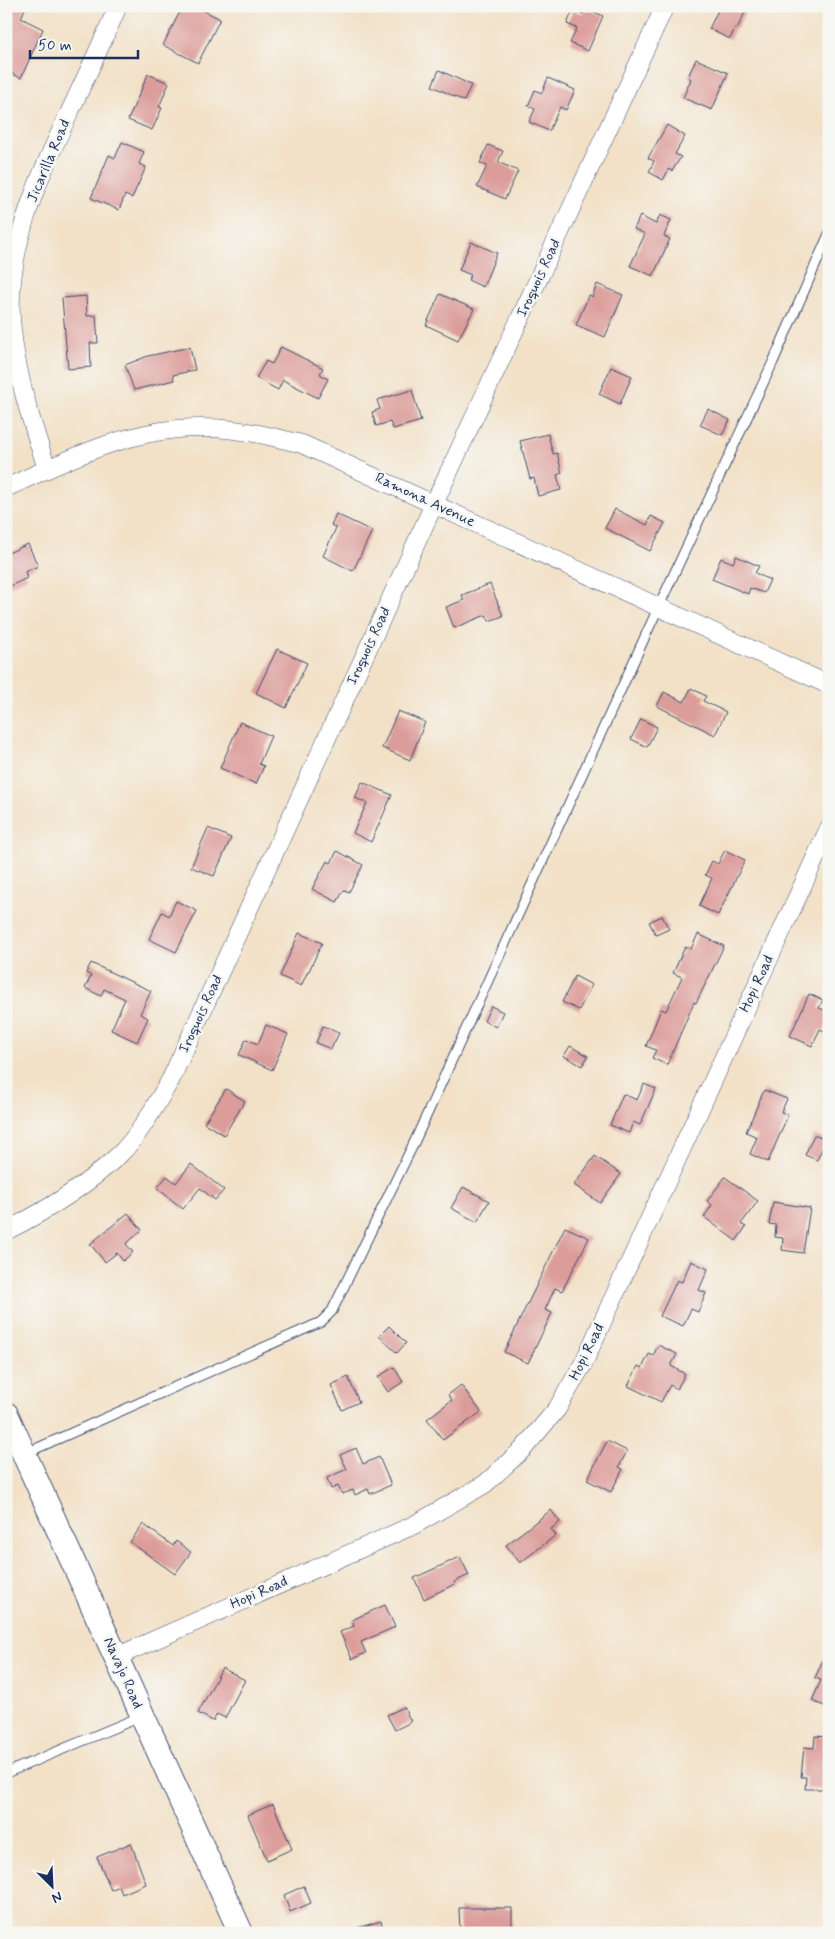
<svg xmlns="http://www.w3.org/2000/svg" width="835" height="1939" viewBox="0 0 835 1939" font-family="Mynerve,sans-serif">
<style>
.building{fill:#dc9c9a}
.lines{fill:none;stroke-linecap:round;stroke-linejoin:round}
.lane-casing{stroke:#3b4a6e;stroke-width:11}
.street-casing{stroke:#3b4a6e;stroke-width:19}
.secondary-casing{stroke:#3b4a6e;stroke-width:26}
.lane{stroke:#fff;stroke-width:9}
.street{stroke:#fff;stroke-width:18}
.secondary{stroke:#fff;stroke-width:24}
.labels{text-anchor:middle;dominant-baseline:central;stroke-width:5;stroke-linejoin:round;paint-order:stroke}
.street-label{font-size:15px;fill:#1b2f5e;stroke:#f6f6f2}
</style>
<rect width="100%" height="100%" fill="#f6f6f2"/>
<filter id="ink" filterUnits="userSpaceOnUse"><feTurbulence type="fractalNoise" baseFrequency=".02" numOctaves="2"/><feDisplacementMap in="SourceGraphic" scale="10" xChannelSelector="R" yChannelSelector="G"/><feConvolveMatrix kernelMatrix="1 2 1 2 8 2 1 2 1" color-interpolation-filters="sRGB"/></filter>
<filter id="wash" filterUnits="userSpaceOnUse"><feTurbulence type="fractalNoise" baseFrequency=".0096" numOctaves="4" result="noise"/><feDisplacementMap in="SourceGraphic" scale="20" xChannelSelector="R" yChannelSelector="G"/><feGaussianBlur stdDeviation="1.12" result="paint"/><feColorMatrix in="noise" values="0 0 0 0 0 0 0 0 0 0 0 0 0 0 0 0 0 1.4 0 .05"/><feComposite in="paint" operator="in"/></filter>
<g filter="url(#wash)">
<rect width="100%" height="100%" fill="#f2e1c7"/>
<g id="blocks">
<g class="building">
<path d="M6,6H26L21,18L43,29L21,78L6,71Z"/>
<path d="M183,6H195L220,19L198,63L163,45Z"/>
<path d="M720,6H748L737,29L735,28L730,39L709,29Z"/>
<path d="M586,8L603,16L588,51L570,43L577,28L567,24L573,10L583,14Z"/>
<path d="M696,59L728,73L712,110L683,98L691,79L688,77Z"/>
<path d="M439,70L471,85L464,101L432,86Z"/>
<path d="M148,74L169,83L159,107L162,108L152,130L128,120Z"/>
<path d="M548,78L575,90L566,110L560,107L549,131L529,122L535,109L528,106L535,90L542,93Z"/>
<path d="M667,125L685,136L675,154L681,157L672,171L669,169L663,180L649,172L654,161L648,158Z"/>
<path d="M122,142L144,152L139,164L146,167L132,198L125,195L119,210L91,198L109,155L115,158Z"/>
<path d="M488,145L503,151L498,162L518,171L505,199L477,187L487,166L480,163Z"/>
<path d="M660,215L671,220L664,236L670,239L653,276L630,266L645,234L634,229L640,216L656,224Z"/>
<path d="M471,242L497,253L483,287L468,280L471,275L459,270Z"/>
<path d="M597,284L623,295L605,337L576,325L589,295L592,297Z"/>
<path d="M440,294L474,309L458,340L426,325Z"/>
<path d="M86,296L87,316L96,315L98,343H90L91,367L68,369L62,298Z"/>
<path d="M190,347L195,370L173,375L174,380L134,390L125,365L148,356Z"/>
<path d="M281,347L323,368L320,374L328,379L318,398L283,380L278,390L256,378L266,361L272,364Z"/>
<path d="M611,367L632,376L620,404L599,394Z"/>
<path d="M412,390L421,421L393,429L390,422L376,426L372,412L380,409L377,400Z"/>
<path d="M708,409L730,420L722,435L700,425Z"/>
<path d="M548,434L553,454L557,453L562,473L557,475L561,490L538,496L534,478L530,479L520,441Z"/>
<path d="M615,509L647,525L651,516L665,523L650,551L605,528Z"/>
<path d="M336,514L372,531L353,571L323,556L336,528L331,525Z"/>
<path d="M28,544L38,566L25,572L27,578L6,588V554Z"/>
<path d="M736,556L759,566L755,573L770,580L764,593L750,588L748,594L712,579L721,558L733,563Z"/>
<path d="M490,584L503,616L489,621L486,615L454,628L446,607L464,600L462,595Z"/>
<path d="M277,649L307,663L286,708L256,693Z"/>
<path d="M691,688L706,696L703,701L726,712L715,735L657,706L664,692L684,702Z"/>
<path d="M398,711L425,722L410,760L382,748Z"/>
<path d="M641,719L657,727L647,747L631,739Z"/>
<path d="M240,722L271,736L259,764L264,766L256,784L220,768Z"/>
<path d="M362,782L392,795L371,842L353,833L367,803L355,798Z"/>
<path d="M208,828L231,838L214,876L191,867Z"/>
<path d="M725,850L745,860L718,915L699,906L712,878L705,875L712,861L718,864Z"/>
<path d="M337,851L363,865L349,892L344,890L337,902L312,889L327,861L331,863Z"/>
<path d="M176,901L197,911L176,952L149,939L162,912L169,916Z"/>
<path d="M662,916L669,929L656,935L649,922Z"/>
<path d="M299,933L322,943L309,971H308L301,986L280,976Z"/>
<path d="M698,934L724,946L696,1003L694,1002L667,1065L652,1058L656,1050L646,1046L661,1009L666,1011L682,977L673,973L685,947L691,949Z"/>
<path d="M91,963L151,991L140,1014L148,1018L137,1042L111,1030L125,999L104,989L101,996L85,988L91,976L86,973Z"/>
<path d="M575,976L592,985L579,1010L562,1002Z"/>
<path d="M809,994L823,1000L819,1008L829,1012V1019L824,1031L820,1029L812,1046L790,1036Z"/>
<path d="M491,1006L503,1012L496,1027L484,1021Z"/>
<path d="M266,1025L288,1034L272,1070L239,1055L246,1039L258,1044Z"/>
<path d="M323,1026L339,1033L331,1049L316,1043Z"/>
<path d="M570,1046L588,1056L582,1066L564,1056Z"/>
<path d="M644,1084L656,1089L640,1125L633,1122L629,1133L610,1125L623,1094L637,1100Z"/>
<path d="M226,1089L245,1101L224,1135L204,1123Z"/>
<path d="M764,1090L787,1099L781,1112L788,1115L768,1162L750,1154L757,1137L746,1132Z"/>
<path d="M814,1135L826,1140L817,1160L805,1155Z"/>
<path d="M595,1156L621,1174L600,1203L574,1185Z"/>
<path d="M191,1164L224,1190L215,1200L200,1188L183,1209L157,1188L167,1176L176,1183Z"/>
<path d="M725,1177L758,1201L741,1224L746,1227L736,1241L704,1217L712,1205L707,1201Z"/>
<path d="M463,1187L489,1201L477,1222L451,1208Z"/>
<path d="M773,1202L810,1208L803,1253L782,1250L783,1238L775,1237L776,1225L769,1224Z"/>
<path d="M128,1213L142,1230L126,1244L133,1252L123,1261L117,1253L105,1262L90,1244Z"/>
<path d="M565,1227L589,1238L562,1291L555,1288L545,1310L552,1313L528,1363L504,1352Z"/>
<path d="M691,1261L708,1269L699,1290L706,1293L698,1312L691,1309L683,1326L660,1316L677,1280L682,1282Z"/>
<path d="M389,1326L406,1343L397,1353L379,1336Z"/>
<path d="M658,1345L677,1354L671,1366L685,1374L677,1389L670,1385L661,1402L628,1386L638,1366L642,1368L649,1354L653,1356Z"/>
<path d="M394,1367L403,1382L388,1392L378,1377Z"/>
<path d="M348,1377L359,1402L342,1410L331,1385Z"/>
<path d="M461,1385L481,1412L443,1440L427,1419L452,1400L448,1395Z"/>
<path d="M607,1441L627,1451L619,1467L623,1469L611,1492L587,1480Z"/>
<path d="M356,1448L363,1464L379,1457L391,1485L370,1494L368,1489L355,1495L353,1490L342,1494L338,1486L331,1489L327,1478L347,1469L340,1455Z"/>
<path d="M551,1510L560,1522L551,1529L556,1535L520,1563L506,1545Z"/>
<path d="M143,1524L173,1546L176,1541L191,1552L175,1574L130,1542Z"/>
<path d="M460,1557L469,1575L454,1582L455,1584L424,1599L414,1578Z"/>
<path d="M385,1605L395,1627L361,1642L366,1653L352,1659L340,1632L354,1626L352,1620Z"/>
<path d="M829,1646V1708L812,1701L821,1680L815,1678Z"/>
<path d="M222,1668L245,1680L225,1718L217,1714L213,1721L198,1713Z"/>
<path d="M404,1707L411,1722L395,1730L387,1715Z"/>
<path d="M815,1736L829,1737V1789H805L806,1777H801L804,1747L814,1748Z"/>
<path d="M273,1804L292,1849L267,1860L248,1815Z"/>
<path d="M131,1843L146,1884L122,1894L119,1886L111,1890L97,1857Z"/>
<path d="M304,1886L311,1903L290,1912L284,1895Z"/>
<path d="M459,1908H512V1933H460Z"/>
<path d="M381,1921L384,1933H350V1930Z"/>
</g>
</g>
</g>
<g filter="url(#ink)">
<use href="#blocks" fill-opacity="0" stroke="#3b4a6e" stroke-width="1"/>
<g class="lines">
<g class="lane-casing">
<g id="lane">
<path d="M24,1454L321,1322L332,1311L413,1145L659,606L773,362L829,234"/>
<path d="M6,1773L142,1716"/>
</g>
</g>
<g class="street-casing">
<g id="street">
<path d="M47,469C32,423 17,378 12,330C3,253 39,177 71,109C87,75 103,41 118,6"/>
<path d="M6,488C69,459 134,426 205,428C238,428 270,436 302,444L829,685"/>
<path d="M6,1231C46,1211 87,1185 120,1154C141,1133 156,1104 171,1079L434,504L665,6"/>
<path d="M116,1657L414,1525L485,1484L523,1449L557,1409L583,1364L829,828"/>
</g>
</g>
<g class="secondary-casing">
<path id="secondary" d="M6,1414L241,1933"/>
</g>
<use href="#lane" class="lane"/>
<use href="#street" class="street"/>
<use href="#secondary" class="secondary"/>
</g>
</g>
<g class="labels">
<g class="street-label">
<text transform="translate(49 161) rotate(-67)">Jicarilla Road</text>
<text transform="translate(539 278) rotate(-65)">Iroquois Road</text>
<text transform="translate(425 500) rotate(25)">Ramona Avenue</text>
<text transform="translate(369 646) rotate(-65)">Iroquois Road</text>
<text transform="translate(757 984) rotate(-65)">Hopi Road</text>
<text transform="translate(201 1014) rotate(-65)">Iroquois Road</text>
<text transform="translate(587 1352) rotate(-64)">Hopi Road</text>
<text transform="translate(259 1593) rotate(-24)">Hopi Road</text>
<text transform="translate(123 1673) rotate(66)">Navajo Road</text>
</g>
</g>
<rect width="835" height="1939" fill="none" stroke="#f6f6f2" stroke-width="25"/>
<g transform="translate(52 1886) rotate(156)" stroke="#f6f6f2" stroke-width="4" paint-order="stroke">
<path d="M0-4L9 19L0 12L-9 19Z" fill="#1b2f5e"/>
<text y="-8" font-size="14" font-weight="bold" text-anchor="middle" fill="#1b2f5e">N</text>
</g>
<path d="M30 50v8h108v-8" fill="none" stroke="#1b2f5e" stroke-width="2.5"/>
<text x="38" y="50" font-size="15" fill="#1b2f5e" stroke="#f6f6f2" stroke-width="4" paint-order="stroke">50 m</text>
</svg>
